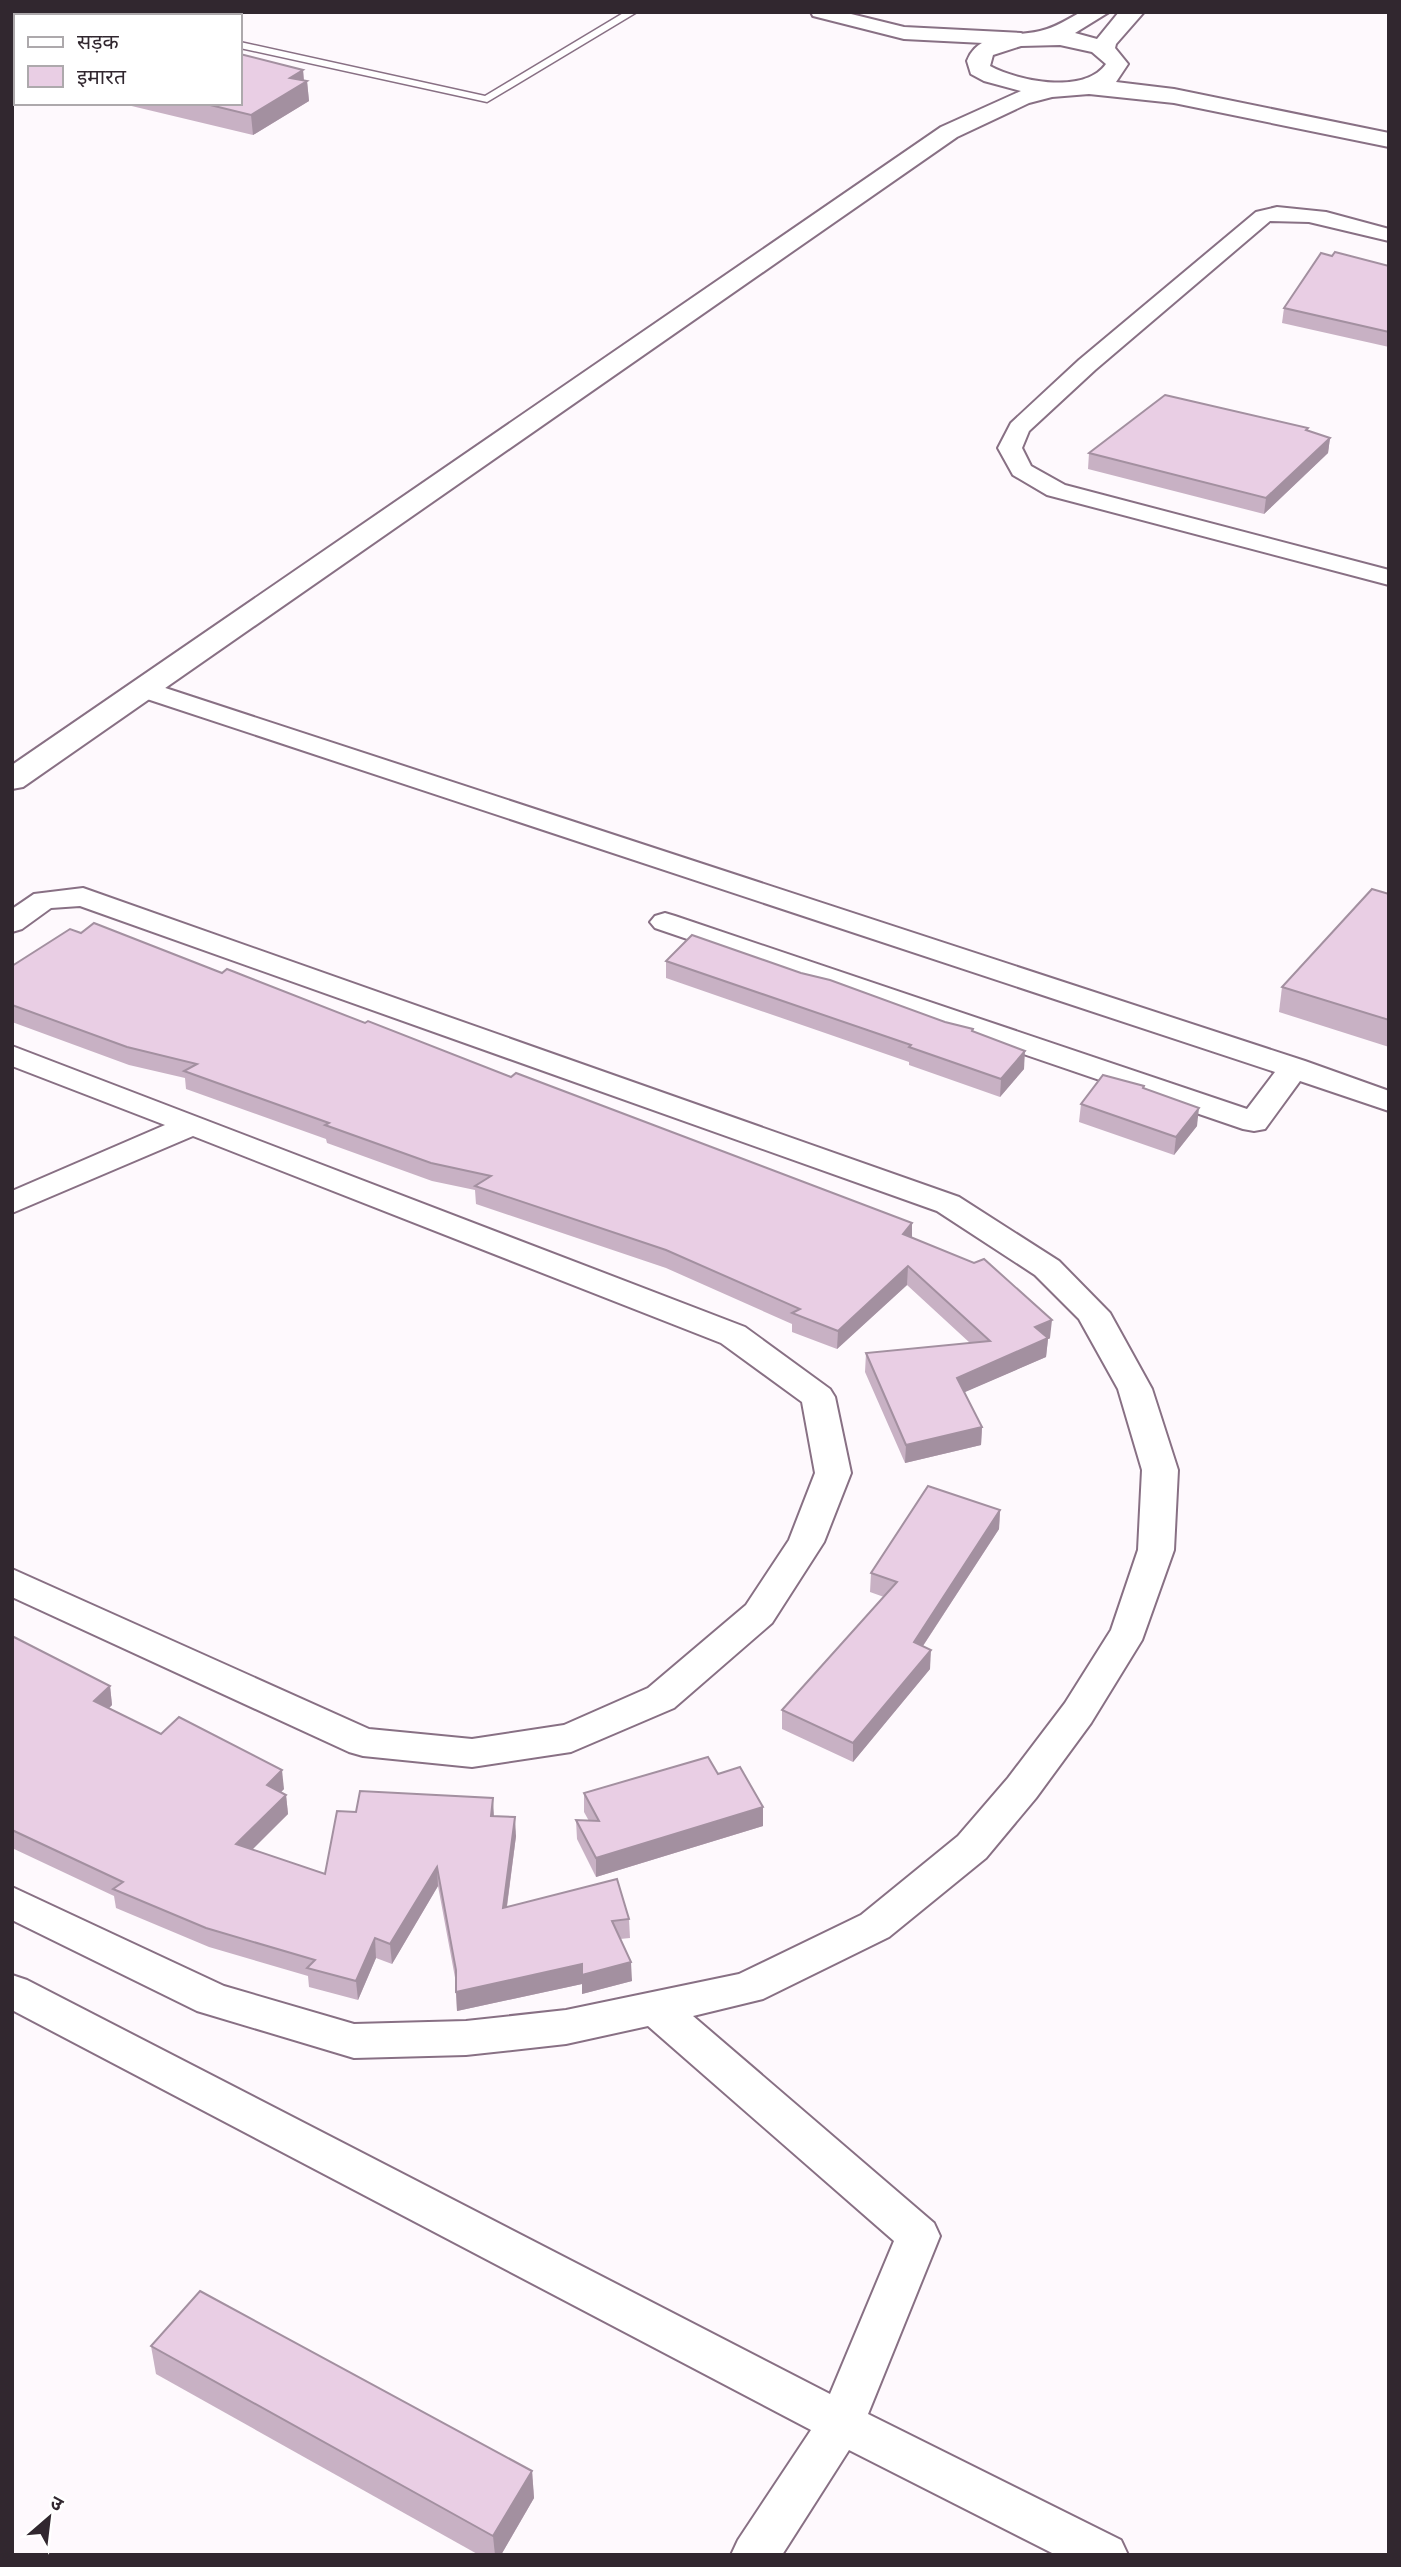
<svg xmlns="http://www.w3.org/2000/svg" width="1401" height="2567" viewBox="0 0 1401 2567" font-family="Lato,'Noto Sans Devanagari',sans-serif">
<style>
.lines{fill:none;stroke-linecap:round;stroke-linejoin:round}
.service-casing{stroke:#887084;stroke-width:3}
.minor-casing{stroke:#887084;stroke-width:4}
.tertiary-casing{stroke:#887084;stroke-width:4}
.service{fill:#fff;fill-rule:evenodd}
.minor{fill:#fff;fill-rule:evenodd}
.tertiary{fill:#fff;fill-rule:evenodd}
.wall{fill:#c8b1c4}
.shaded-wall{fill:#a390a0}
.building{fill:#e9cee4;stroke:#a390a0;stroke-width:2}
</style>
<rect width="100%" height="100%" fill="#fef9fd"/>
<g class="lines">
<g class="service-casing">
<g id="service">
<path d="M104,12H117L112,16H99Z"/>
<path d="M625,12H637L487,102L240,48V42L485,96Z"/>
<path d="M16,55V62L12,63V56Z"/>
</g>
</g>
<g class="minor-casing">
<g id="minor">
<path d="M811,12H843L904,27L1021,33L1030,39L1021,45L904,39L813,16Z"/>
<path d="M1277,207L1326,212L1389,229V241L1309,222L1270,221L1095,370L1029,431L1022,448L1031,466L1065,485L1389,570V585L1047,495L1013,475L998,448L1011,423L1079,360L1256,212Z"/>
<path d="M144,681L1305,1061L1389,1091V1111L1300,1081L1265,1129L1254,1131L1243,1129L655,928L650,922L655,916L665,913L675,916L1247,1109L1275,1072L135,695L131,689L135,683Z"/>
<path d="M83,888L959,1197L1059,1261L1110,1313L1152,1389L1178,1470L1174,1550L1142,1640L1091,1723L1036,1798L986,1858L889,1937L763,1999L693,2016L934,2223L940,2236L868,2414L1121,2540L1128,2555H1056L849,2450L782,2555H731L738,2540L811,2430L12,2010V1975L27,1980L830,2394L894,2241L648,2026L566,2044L466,2055L354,2058L197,2011L12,1920V1887L224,1986L354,2024L466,2021L566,2010L739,1974L861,1915L958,1836L1008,1778L1065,1703L1111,1630L1138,1550L1142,1470L1118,1389L1079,1319L1035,1275L937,1211L80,906L51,908L22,929L12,932V909L34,894Z"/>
<path d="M12,1046L745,1327L830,1389L835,1397L851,1473L824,1542L772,1623L674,1708L571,1752L472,1767L363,1756L349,1752L12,1597V1569L369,1729L472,1739L564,1725L648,1688L746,1605L789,1540L815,1473L802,1402L721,1343L193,1136L12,1213V1191L165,1125L12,1066Z"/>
</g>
</g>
<g class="tertiary-casing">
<path id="tertiary" d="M1081,12H1109L1075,33L1097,39L1119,12H1144L1116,44L1115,48L1128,64L1116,82L1174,89L1389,133V147L1174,103L1089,94L1052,97L1029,103L957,137L23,787L12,789V765L941,127L1021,91L984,81L971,74L967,61C978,31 1015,37 1040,31C1055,28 1068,19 1081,12ZM1060,45L1092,52L1106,64C1084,95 1018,81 990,66L993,55L1021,46Z"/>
</g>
<use href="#service" class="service"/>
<use href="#minor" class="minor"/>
<use href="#tertiary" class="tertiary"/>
</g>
<g class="wall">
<path d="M303,70L304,81H307L309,101L253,135L119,103H240Z"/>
<path d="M1389,266V347L1282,323L1284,308Z"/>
<path d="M1308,428V431L1330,438L1328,453L1264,514L1088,469L1089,453Z"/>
<path d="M1389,894V1047L1279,1012L1282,987Z"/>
<path d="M81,933L222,973L365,1023L912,1223V1238L1050,1338L1048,1339L1046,1357L964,1392L982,1427L981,1445L905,1463L865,1372L866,1353L970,1343L907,1285L837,1349L792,1332V1324L666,1268L476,1204L475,1190L432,1181L327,1143L326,1139L186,1089L185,1078L129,1065L12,1022V966Z"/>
<path d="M666,961L945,1022L973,1032L1024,1069L1000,1097L909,1065V1062L666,978Z"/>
<path d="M1144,1086V1088L1197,1126L1174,1155L1079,1122L1081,1104Z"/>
<path d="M1000,1510L999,1529L923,1646L930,1669L853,1762L782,1729V1710L884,1597L870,1592L871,1573Z"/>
<path d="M12,1636L110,1686L112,1705L109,1708L161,1734L284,1789L281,1792L286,1795L288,1814L252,1849L325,1874L494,1816L516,1836L507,1907L629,1919L630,1938L620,1939L632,1981L582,1994V1984L457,2011L456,1983L438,1886L392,1964L376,1958L358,2000L309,1987L308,1976L209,1947L116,1908L114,1896L12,1848Z"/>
<path d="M718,1774L763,1807V1826L596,1877L577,1839L576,1820L589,1821L584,1812V1793Z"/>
<path d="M151,2346L532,2471L534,2498L501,2555H479L156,2374Z"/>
</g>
<g class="shaded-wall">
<path d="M303,70L304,83L307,81L309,101L253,135L251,115L290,78Z"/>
<path d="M1330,438L1328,453L1264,514L1266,498Z"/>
<path d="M1025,1051L1024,1069L1000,1097L1001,1079Z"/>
<path d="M1199,1108L1197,1126L1174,1155L1176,1137Z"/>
<path d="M912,1223V1242L903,1234Z"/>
<path d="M908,1266L907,1285L837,1349L838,1331Z"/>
<path d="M1052,1320L1050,1338L1048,1339L1046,1357L956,1396L957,1378L1035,1327Z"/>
<path d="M982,1427L981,1445L905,1463L906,1445Z"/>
<path d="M1000,1510L999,1529L913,1661L914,1642Z"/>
<path d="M931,1650L930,1669L853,1762V1743Z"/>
<path d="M110,1686L112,1705L97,1720L94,1701Z"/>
<path d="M282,1770L284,1789L269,1804L267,1785Z"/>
<path d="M286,1795L288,1814L239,1863L236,1844Z"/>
<path d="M493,1798L494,1817L491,1816Z"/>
<path d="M763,1807V1826L596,1877V1858Z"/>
<path d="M515,1817L516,1836L504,1927L503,1908Z"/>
<path d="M437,1867L438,1886L392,1964L390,1944Z"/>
<path d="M375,1938L376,1958L358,2000L356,1981Z"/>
<path d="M631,1962L632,1981L582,1994V1984L457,2011L456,1992L582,1964Z"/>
<path d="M532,2471L534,2498L501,2555H495L493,2536Z"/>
</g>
<g class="building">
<path d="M240,54L303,70L290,78L307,81L251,115L202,103H240Z"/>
<path d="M1335,252L1389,266V332L1284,308L1321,253L1332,256Z"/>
<path d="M1165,395L1308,428L1306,430L1330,438L1266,498L1089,453Z"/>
<path d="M1372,889L1389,894V1020L1282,987Z"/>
<path d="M94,923L222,973L227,969L365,1023L368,1021L511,1077L516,1073L912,1223L903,1234L974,1263L984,1259L1052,1320L1035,1327L1048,1338L957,1378L982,1427L906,1445L866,1353L990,1341L908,1266L838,1331L792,1313L800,1309L666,1250L475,1186L491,1176L431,1163L325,1125L329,1123L184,1071L197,1064L127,1047L12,1005V966L70,929L81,933Z"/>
<path d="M692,935L801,973L830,980L945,1022L973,1029L972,1031L1025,1051L1001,1079L909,1047L911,1045L666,961Z"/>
<path d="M1103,1075L1144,1086L1143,1088L1199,1108L1176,1137L1081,1104Z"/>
<path d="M928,1486L1000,1510L914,1642L931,1650L853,1743L782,1710L897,1582L871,1573Z"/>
<path d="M12,1636L110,1686L94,1701L161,1734L179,1717L282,1770L267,1785L286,1795L236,1844L325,1874L337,1811L356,1812L360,1791L493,1798L491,1816L515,1817L503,1908L617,1879L629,1919L612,1921L631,1962L582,1975V1964L456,1992V1970L437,1867L390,1944L375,1938L356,1981L307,1968L315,1960L206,1928L113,1889L123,1882L12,1830Z"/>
<path d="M708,1757L718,1774L740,1767L763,1807L596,1858L576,1820L599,1821L584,1793Z"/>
<path d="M200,2291L532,2471L493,2536L151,2346Z"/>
</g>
<rect width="1401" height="2567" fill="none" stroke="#31272f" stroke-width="28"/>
<rect x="14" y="14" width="228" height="91" fill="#ffffff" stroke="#ada9ac" stroke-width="2"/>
<rect x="28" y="37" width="35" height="10" fill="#ffffff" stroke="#ada9ac" stroke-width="2"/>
<text x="77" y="49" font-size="21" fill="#31272f">सड़क</text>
<rect x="28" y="66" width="35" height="21" fill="#e9cee4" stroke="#ada9ac" stroke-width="2"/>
<text x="77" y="84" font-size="21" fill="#31272f">इमारत</text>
<g transform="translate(49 2518) rotate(28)" stroke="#ffffff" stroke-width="5" paint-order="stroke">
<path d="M0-5L12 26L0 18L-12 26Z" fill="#31272f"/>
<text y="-10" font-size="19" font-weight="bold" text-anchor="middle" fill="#31272f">उ</text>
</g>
</svg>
